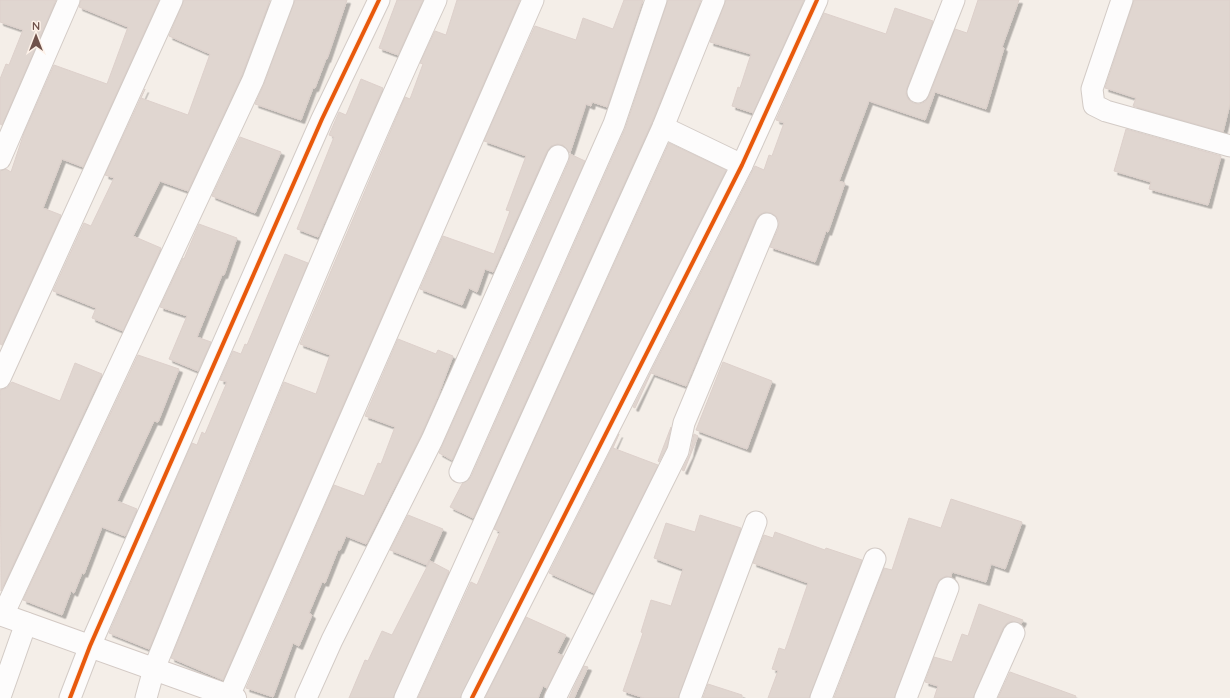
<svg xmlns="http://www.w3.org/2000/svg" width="1230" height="698" viewBox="0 0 1230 698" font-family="Quicksand,sans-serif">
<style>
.building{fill:#e0d6d0;stroke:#ddd0cb;filter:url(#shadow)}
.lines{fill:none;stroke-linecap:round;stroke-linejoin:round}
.street-casing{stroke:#d3cbc6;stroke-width:23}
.secondary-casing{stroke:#d3c9c4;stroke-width:24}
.street{stroke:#fdfcfc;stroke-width:21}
.secondary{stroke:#fdfcfc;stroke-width:22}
.cycleway-casing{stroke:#fdf1e8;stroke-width:6}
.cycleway{stroke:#e8590c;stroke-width:4}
</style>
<defs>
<filter id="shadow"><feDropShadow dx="3.5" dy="3.5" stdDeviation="0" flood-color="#0004"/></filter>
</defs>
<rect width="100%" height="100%" fill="#f4eee8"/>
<g class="building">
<path d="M0,0H56L2,125L0,124V79L6,64L9,65L23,30L0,22Z"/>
<path d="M81,0H159L83,167L62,159L43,208L61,215L2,345L0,344V171L6,169L11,172L24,133L54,65L107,84L128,27L79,7Z"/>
<path d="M184,0H270L242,75L188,191L160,181L133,236L161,248L123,331L92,318L96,308L53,291L84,223L91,226L114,178L105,175L145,89L141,98L188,115L210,54L169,36Z"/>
<path d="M295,0H347L327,59H326L315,88H313L301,120L255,104L264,84Z"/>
<path d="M397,0H423L398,55L379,48Z"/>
<path d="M457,0H520L223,680L171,658L284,382L316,394L330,355L300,344L405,97L410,99L423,64L420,63L435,31L446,35Z"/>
<path d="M624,0H643L607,107L592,102L591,106L586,104L570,153L563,145L557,144L551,146L547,151L493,272L485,269L477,292L469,288L462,305L420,289L443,236L494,254L510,211L506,210L526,156L484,141L535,26L576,40L583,18L613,29Z"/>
<path d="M668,0H701L652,122L473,518L450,507L462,484L471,477L625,129Z"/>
<path d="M726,0H804L753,113L732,106L738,87L740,88L751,54L710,42Z"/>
<path d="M978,0H1019L1002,47L1004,48L986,109L935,92L925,120L869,101L839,181L845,183L828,232L826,231L815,262L770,247L778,229L779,222L776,216L771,213L765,212L759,215L756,219L686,386L651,373L635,408L633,407L755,166L764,170L769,155L772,156L784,123L776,120L824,13L886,34L895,8L933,21L907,88L906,94L908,99L913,103L919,104L925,102L929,96L955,29L967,33Z"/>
<path d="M1134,0H1230V104L1223,132L1133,106L1136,98L1105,88Z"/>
<path d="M361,79L383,88L318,237L297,229L334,137L329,135L339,112L346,115Z"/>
<path d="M1126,129L1221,156L1208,205L1149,189L1151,182L1114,171Z"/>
<path d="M240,137L281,152L255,213L212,196Z"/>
<path d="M669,143L726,170L460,698H418L471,582L477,585L500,532L494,529Z"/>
<path d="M570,154L585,161L452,460L439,453L516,281L569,161Z"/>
<path d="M199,224L237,238L224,275H222L197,337L211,342L198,371L169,359L187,316L160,307L183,258L184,259Z"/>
<path d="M285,254L308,263L149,649L109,633L192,443L197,445L202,432L205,434L227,382L220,380L233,351L241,354L245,344L247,345Z"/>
<path d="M398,339L436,354L438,350L453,356L438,396L421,435L366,544L346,536L340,550H338L325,583L322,582L309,613L312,615L299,646L293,643L273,697L246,688L334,485L364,496L378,463L381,464L395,427L365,416Z"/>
<path d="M138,355L179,369L158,422L154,421L117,501L137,509L125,536L102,527L84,574L82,573L74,593L71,591L62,615L23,600Z"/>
<path d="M723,362L772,381L747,449L696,430Z"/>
<path d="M75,363L102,374L1,591L0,390L7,388L12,382L60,401Z"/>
<path d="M671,427L667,447L659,462L658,461Z"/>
<path d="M619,434L613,448L658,465L594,593L549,573Z"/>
<path d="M694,434L698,436L684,471L682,470L690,454Z"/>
<path d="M951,499L1022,522L1005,569L991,564L986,582L952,572L951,577L946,576L940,579L937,584L894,698H834L884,568L892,570L909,518L941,528Z"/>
<path d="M408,515L443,529L427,565L390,550Z"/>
<path d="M700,515L741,528L678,698H644L623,691L643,633L641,632L651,600L671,606L683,569L654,558L666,523L695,532Z"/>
<path d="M775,532L825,550L826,548L862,560L809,698H768L778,671L772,669L779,648L785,650L808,583L753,563L764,535L773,538Z"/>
<path d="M430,561L449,571L393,698H349L365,660L368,661L382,631L392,635Z"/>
<path d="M979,604L1023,620L1021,624L1012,621L1007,623L1003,628L973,698H934L938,686L925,682L934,657L952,662L962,634L968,636Z"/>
<path d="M526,617L566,635L557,653L563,656L547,688L543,686L538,698H485Z"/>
<path d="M584,666L588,667L574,698H569Z"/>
<path d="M1010,672L1076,696L1075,698H998Z"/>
<path d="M708,684L742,695V698H703Z"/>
</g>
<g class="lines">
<g class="street-casing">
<g id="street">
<path d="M1122,0L1092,89L1094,105L1106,111L1230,146"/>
<path d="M918,92L954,0"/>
<path d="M663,127L742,165"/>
<path d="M0,159L69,0"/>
<path d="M0,378L172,0"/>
<path d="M460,472L614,124L656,0"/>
<path d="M3,615L253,80L283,0"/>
<path d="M229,696L533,0"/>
<path d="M0,697L26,623"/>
<path d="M70,698L90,646L322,119L379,0"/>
<path d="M146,698L154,669C245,445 335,220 436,0"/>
<path d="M306,698L332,640L432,440L558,156"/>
<path d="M405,698L663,127L714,0"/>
<path d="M472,698L742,165L817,0"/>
<path d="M555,698L678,451L684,423L767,224"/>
<path d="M690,698L756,522"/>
<path d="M821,698L875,559"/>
<path d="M906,698L948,588"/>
<path d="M985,698L1014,633"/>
</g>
</g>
<g class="secondary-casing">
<path id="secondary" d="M0,614L235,698"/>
</g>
<use href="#street" class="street"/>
<use href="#secondary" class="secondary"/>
<g class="cycleway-casing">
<g id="cycleway">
<path d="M70,698L90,646L322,119L379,0"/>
<path d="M472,698L742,165L817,0"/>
</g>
</g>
<use href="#cycleway" class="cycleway"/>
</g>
<g transform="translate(36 36)" stroke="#fdf1e8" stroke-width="3" paint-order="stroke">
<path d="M0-3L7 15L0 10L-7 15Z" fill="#70524b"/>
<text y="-6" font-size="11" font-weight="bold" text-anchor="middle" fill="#70524b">N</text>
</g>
</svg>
